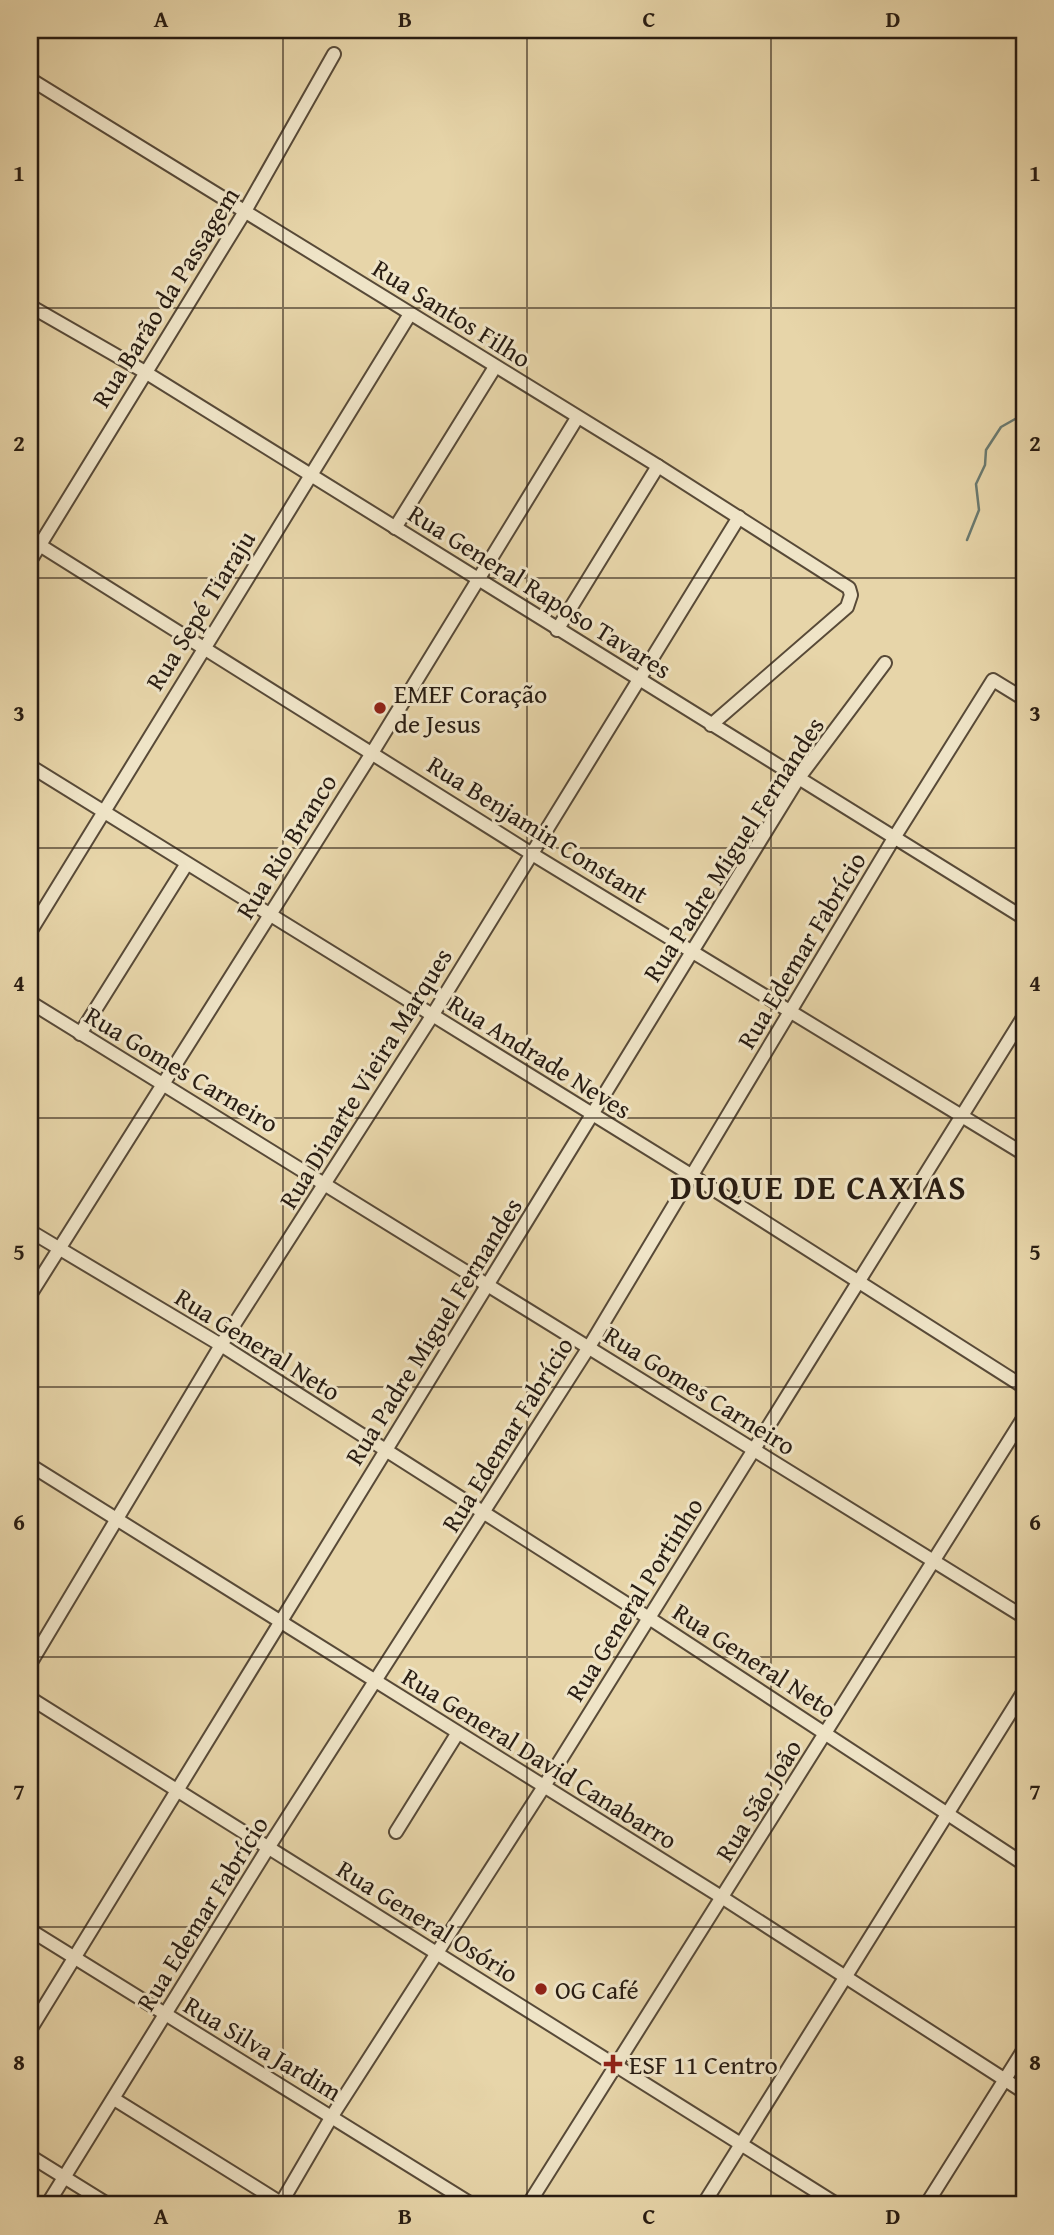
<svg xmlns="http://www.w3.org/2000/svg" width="1054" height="2235" viewBox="0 0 1054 2235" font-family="'Gentium Book Plus',serif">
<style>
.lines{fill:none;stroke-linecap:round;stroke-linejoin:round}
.stream{stroke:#6b7a70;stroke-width:2.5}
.minor-casing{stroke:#584a38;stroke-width:16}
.minor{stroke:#efe4c7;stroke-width:12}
.grid{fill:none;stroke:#281c12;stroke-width:2;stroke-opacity:0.55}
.poi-dot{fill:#8f2418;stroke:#efe4c7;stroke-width:2.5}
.labels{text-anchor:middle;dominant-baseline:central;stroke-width:6;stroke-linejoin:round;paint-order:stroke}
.street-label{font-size:26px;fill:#281c12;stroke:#efe4c7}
.poi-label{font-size:26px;fill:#281c12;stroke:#efe4c7;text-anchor:start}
.district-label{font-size:33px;font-weight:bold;letter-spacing:2px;fill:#281c12;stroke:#efe4c7}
.neatline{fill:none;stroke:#281c12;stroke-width:2.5}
.grid-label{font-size:23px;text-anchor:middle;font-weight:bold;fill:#281c12}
</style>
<rect width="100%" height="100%" fill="#e7d5a9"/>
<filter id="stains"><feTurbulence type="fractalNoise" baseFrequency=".00286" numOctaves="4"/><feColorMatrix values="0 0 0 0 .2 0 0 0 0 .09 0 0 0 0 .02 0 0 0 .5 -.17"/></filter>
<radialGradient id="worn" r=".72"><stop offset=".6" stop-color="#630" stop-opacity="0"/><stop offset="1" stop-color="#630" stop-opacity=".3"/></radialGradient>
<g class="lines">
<path class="stream" d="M967,540L979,510L976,484L985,465L986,450L1001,427L1024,414"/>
<g class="minor-casing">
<g id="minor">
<path d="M30,79L658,466L849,588L851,595L847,607L711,725"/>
<path d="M30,306L145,372L1024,918"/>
<path d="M395,528L495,367"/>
<path d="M30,539L532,854L1024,1154"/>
<path d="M30,561L244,213L334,54"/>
<path d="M557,630L658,466"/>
<path d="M30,766L691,1175L1024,1387"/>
<path d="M30,932L410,314"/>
<path d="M30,1002L1024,1617"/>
<path d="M80,1034L186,865"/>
<path d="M30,1231L221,1345L649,1618L1024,1864"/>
<path d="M30,1295L372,753L577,418"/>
<path d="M30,1465L723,1898L1024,2092"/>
<path d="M30,1664L221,1345L432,1016L739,517"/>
<path d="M30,1698L838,2205"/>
<path d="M396,1832L457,1734"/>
<path d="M30,1930L473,2205"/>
<path d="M30,2030L798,779L885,663"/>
<path d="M114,2099L281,2203"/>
<path d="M30,2156L109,2205"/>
<path d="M47,2205L268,1848L589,1347L894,838L993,680L1024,699"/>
<path d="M280,2205L332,2116L543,1788L1024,1016"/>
<path d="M528,2205L1024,1417"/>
<path d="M703,2205L1024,1691"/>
<path d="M926,2205L1024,2049"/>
</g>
</g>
<use href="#minor" class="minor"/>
</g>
<path class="grid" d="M283,30V2205M527,30V2205M771,30V2205M30,308H1024M30,578H1024M30,848H1024M30,1118H1024M30,1387H1024M30,1657H1024M30,1927H1024"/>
<g class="poi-dot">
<circle cx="380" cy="708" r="7"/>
<circle cx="541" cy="1989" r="7"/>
<path d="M609.5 2053.5h7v7h7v7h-7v7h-7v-7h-7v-7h7z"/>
</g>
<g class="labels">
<g class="street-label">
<text transform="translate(165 297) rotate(-58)">Rua Barão da Passagem</text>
<text transform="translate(452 313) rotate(32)">Rua Santos Filho</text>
<text transform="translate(540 591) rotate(32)">Rua General Raposo Tavares</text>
<text transform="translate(200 610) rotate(-58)">Rua Sepé Tiaraju</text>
<text transform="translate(538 829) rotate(32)">Rua Benjamin Constant</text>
<text transform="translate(286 846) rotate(-58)">Rua Rio Branco</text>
<text transform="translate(733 849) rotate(-57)">Rua Padre Miguel Fernandes</text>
<text transform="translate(801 950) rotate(-59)">Rua Edemar Fabrício</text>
<text transform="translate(540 1056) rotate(32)">Rua Andrade Neves</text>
<text transform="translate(182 1069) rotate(31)">Rua Gomes Carneiro</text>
<text transform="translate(365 1078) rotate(-58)">Rua Dinarte Vieira Marques</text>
<text transform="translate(433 1331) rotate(-58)">Rua Padre Miguel Fernandes</text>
<text transform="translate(258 1344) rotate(32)">Rua General Neto</text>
<text transform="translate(700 1390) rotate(32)">Rua Gomes Carneiro</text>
<text transform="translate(507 1434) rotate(-58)">Rua Edemar Fabrício</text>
<text transform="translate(634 1599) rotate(-58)">Rua General Portinho</text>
<text transform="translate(755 1660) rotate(33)">Rua General Neto</text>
<text transform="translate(540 1758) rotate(32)">Rua General David Canabarro</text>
<text transform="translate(758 1800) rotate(-58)">Rua São João</text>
<text transform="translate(202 1913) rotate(-58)">Rua Edemar Fabrício</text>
<text transform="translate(428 1921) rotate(32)">Rua General Osório</text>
<text transform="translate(263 2048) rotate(31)">Rua Silva Jardim</text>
</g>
<g class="poi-label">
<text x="394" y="693">EMEF Coração<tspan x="394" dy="30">de Jesus</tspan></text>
<text x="555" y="1989">OG Café</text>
<text x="629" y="2064">ESF 11 Centro</text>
</g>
<g class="district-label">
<text x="819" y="1187">DUQUE DE CAXIAS</text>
</g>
</g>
<rect width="1054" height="2235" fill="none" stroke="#e7d5a9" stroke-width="77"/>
<rect x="38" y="38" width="978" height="2158" class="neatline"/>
<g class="grid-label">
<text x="161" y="27">A</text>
<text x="405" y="27">B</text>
<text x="649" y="27">C</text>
<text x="893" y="27">D</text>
<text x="19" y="181">1</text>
<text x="1035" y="181">1</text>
<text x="19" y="451">2</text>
<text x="1035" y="451">2</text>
<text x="19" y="721">3</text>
<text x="1035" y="721">3</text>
<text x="19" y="991">4</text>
<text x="1035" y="991">4</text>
<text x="19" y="1260">5</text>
<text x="1035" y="1260">5</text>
<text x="19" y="1530">6</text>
<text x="1035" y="1530">6</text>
<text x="19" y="1800">7</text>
<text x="1035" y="1800">7</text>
<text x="19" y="2070">8</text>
<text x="1035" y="2070">8</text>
<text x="161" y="2224">A</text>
<text x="405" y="2224">B</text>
<text x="649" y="2224">C</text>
<text x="893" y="2224">D</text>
</g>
<rect width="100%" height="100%" filter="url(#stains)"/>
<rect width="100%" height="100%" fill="url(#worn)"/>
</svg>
